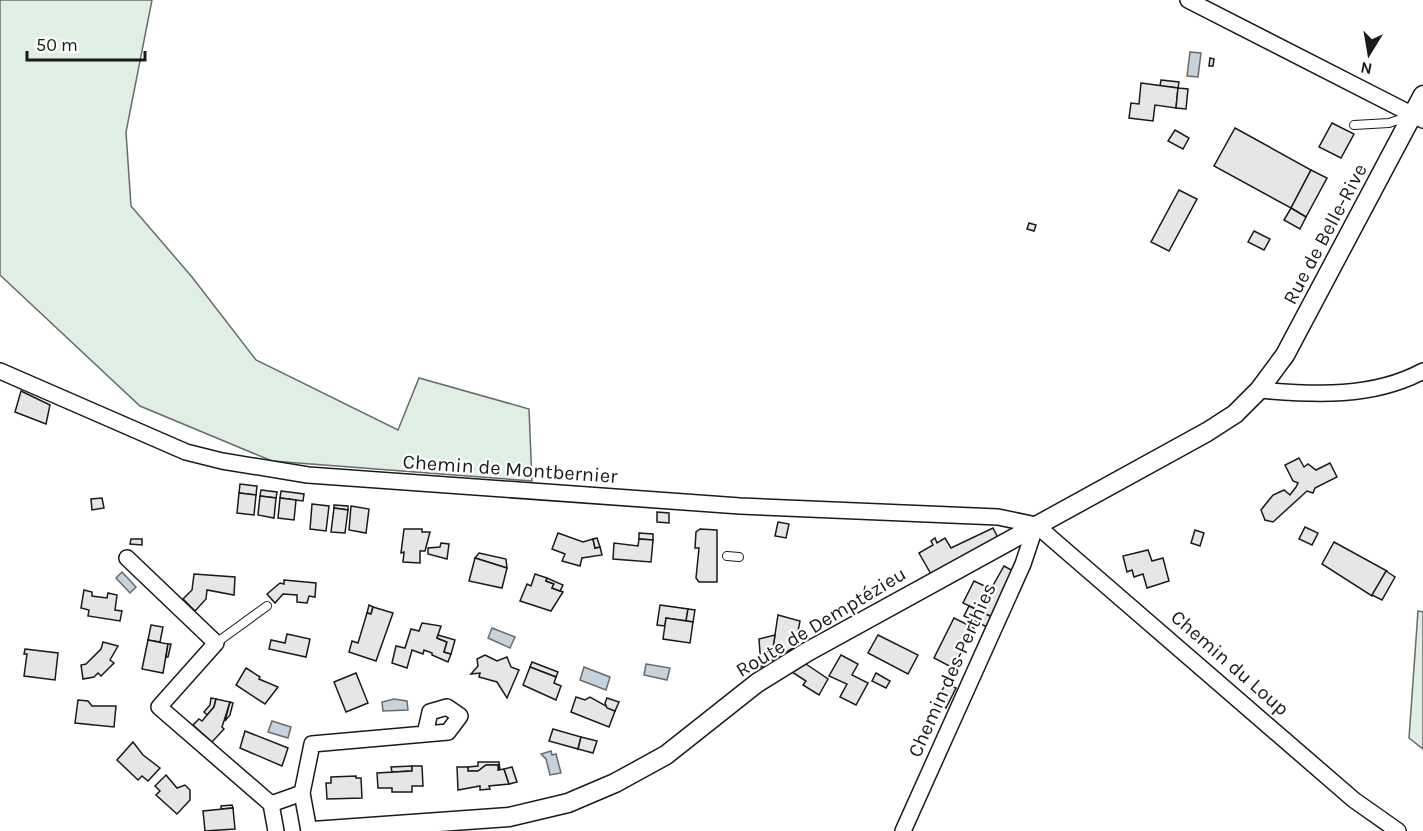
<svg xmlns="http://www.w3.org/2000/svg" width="1423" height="831" viewBox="0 0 1423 831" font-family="Karla,sans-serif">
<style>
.green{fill:#e0efe3;stroke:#6a6a6a;stroke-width:1.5}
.water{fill:#c6d2dc;stroke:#6a6a6a;stroke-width:1.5}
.building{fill:#e6e6e6;stroke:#1a1a1a;stroke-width:1.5}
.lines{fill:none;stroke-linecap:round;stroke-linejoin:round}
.service-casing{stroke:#1a1a1a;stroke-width:10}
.minor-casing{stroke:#1a1a1a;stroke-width:18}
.tertiary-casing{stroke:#1a1a1a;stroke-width:21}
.service{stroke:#fff;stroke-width:8}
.minor{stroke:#fff;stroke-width:15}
.tertiary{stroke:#fff;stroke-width:18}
.labels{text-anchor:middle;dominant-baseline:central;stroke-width:4.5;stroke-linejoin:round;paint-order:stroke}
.street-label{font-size:20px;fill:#1a1a1a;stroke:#fff}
</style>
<rect width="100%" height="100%" fill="#fff"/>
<g class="green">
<path d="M0,0H152L126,132L131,206L192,277L256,360L398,430L419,378L529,409L532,481L272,461L140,406L0,275Z"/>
<path d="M1418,611L1423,612V749L1409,738Z"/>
</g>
<g class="water">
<path d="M1190,52L1201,53L1198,77L1187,76Z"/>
<path d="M122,572L136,587L130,593L116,578Z"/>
<path d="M492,628L515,637L510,648L488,638Z"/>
<path d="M646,664L670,668L667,680L644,675Z"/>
<path d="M584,667L610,677L606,690L580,680Z"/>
<path d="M394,699L407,701L408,710L383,711L382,702Z"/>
<path d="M272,721L291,727L288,738L268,732Z"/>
<path d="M551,751L552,755L556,754L561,773L550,775L546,759L541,754Z"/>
</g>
<g class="building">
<path d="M1210,58L1214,59L1213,66H1209Z"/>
<path d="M1161,80L1179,82L1178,88L1160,86Z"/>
<path d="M1141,83L1178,88L1176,108L1155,105L1153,121L1129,118L1131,103L1139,104Z"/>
<path d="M1178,88L1188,89L1186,109L1176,108Z"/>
<path d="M1332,123L1354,134L1341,158L1319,147Z"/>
<path d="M1235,128L1311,170L1291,208L1214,166Z"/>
<path d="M1175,130L1189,138L1183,149L1168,141Z"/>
<path d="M1311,170L1327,178L1306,217L1291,208Z"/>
<path d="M1179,190L1197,199L1169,251L1151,242Z"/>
<path d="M1291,208L1306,217L1300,229L1284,220Z"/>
<path d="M1029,223L1036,225L1034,231L1027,229Z"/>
<path d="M1254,231L1270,239L1264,250L1248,242Z"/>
<path d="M21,391L50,405L46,424L15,412Z"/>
<path d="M1299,458L1304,467L1308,464L1316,470L1330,463L1337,477L1315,488L1313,493L1307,491L1273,522L1265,520L1261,510L1273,495L1284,490L1290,495L1296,487L1298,483L1293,481L1285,465Z"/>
<path d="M240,484L257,486L256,495L239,493Z"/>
<path d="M261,490L277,492L276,498L260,496Z"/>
<path d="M281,491L304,494L303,501L280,498Z"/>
<path d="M239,493L256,495L254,515L237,513Z"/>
<path d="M260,496L276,498L274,518L258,515Z"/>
<path d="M102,498L104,508L92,510L91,499Z"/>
<path d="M280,498L296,500L294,520L278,518Z"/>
<path d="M312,504L329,506L326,531L310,529Z"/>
<path d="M334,505L348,506V510L334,508Z"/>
<path d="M351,506L369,509L366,533L349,530Z"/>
<path d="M334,508L348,510L345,533L331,532Z"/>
<path d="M657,512L669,513V523L657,522Z"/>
<path d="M778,522L789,524L786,538L775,536Z"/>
<path d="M1305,527L1318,533L1312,545L1299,539Z"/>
<path d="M993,528L998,538L931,574L919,553L933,545L931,541L935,538L937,543L945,538L951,548Z"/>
<path d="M404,529H422V532H430L425,551H420V563L403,562L404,552L401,553Z"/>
<path d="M700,529L717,530V582H699L696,578L699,548H695L696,532Z"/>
<path d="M1195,530L1204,533L1200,546L1191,543Z"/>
<path d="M558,533L583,542L593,539L595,548L600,547L602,555L582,558L580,566L562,561L565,554L552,549Z"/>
<path d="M639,533L653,534V540L639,539Z"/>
<path d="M597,538L600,547L595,548L593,539Z"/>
<path d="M131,539H142V545L130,544Z"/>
<path d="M639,539L653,540L651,562L613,559L614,543L638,546Z"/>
<path d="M1334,542L1387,571L1372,596L1322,564Z"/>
<path d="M441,543L449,544L447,559L428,554V548L440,547Z"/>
<path d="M1148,550L1152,561L1163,558L1169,581L1147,588L1143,574L1134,577L1132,570L1127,572L1123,556Z"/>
<path d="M479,553L506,559L507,568L475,558Z"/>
<path d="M475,558L507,568L502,588L469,581Z"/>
<path d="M1004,566L1015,572L992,617L963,603L974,581L991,589Z"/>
<path d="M1386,571L1395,577L1382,600L1372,595Z"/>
<path d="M194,574L235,577L234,595L207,590L206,599L195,611L183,599L192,590Z"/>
<path d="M535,574L547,578L546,581L554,584L552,588L563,592L551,611L520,601L527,584L531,586Z"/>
<path d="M547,578L563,585L560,591L552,588L554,584L546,581Z"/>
<path d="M284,580L316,583L315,597L309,596L307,603L297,602V595L283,594L275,603L267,594L280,583L284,584Z"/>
<path d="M84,590L92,592V596L107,598L108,593L117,595L115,610L122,611L120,621L88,616L89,610L81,608Z"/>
<path d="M369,605L373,607L371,614L367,613Z"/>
<path d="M660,605L688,609L686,621L666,618L665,626L657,625Z"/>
<path d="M969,606L992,617L987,627L964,616Z"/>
<path d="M373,607L393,613L376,661L349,652L352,641L358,643L367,613L371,614Z"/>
<path d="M688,609L695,610L693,622L686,621Z"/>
<path d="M778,615L800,621L795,647L771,661Z"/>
<path d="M666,618L693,622L690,643L663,639Z"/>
<path d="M954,618L974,628L953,668L934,658Z"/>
<path d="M422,623L441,626L437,638L447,642L444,652L451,654L448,662L432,655V653L424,650L423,654L412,650L407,668L392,663L396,646L405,648L411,629L419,631Z"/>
<path d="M151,625L163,627L160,642L148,640Z"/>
<path d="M287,634L310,639L306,657L269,649L271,640L285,643Z"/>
<path d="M438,635L455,640L451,654L444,652L447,642L437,638Z"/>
<path d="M775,635L771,661L761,667L759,639Z"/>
<path d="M878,635L918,655L908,674L868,653Z"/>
<path d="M148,640L168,644L163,673L142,669Z"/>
<path d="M103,642L118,646L110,660L114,663L101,676L98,673L94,677L83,679L81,665L86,664L101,649Z"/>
<path d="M168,644H171L168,657H166Z"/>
<path d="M25,649L58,653L55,680L24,676L27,654H24Z"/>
<path d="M485,655L497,661L507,657L511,667L519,670L507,698L497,682L479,677L480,673L471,674L478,666L477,659Z"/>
<path d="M841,655L858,664L852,675L868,683L856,705L840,697L847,684L829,676Z"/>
<path d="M532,662L558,672L556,677L530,667Z"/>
<path d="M806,664L828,679L819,695L803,685L806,681L792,672Z"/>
<path d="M530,667L556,677L554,683L561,686L556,700L523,685Z"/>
<path d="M246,668L260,677L259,679L278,687L265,704L236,685Z"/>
<path d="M356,673L368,703L346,712L334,682Z"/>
<path d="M876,673L890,681L886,688L872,681Z"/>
<path d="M946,683L956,688L946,708L936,702Z"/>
<path d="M576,697L585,700L590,697L615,711L609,727L571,712Z"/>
<path d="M211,698L216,699L214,707L207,715L204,712L210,705Z"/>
<path d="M607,698L619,702L615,711L607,708L605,703Z"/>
<path d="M216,699L230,702L222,727L224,729L212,742L193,725L199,719L202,721L214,707Z"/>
<path d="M78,700L88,701L92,706H116L114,727L75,723Z"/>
<path d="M230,702L233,703L230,715L225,721Z"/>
<path d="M553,729L581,737L578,749L549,741Z"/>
<path d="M245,731L288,748L282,766L240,748Z"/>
<path d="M581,737L597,741L593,753L578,749Z"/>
<path d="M133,742L143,755L160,768L148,781L142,776L138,780L117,760Z"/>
<path d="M478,762H499L500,770L498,765H486L478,771H468V767L478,766Z"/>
<path d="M486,765H498V770L504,769L509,784L489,786L490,789L480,790V786L458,790L457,767H468V771H478Z"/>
<path d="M412,766V771L392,772L391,767Z"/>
<path d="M412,766H422L423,786H412V792H392V788H378L377,773L412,771Z"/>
<path d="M512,767L517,782L509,784L504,769Z"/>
<path d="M166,775L177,788L185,785L190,790V800L177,814L156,795L160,791L155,786Z"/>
<path d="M356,776V778H361L362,798L327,799L326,783H331V777Z"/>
<path d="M232,805L233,808L221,809V806Z"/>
<path d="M233,808L235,829L205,831L203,811Z"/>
</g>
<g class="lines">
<g class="service-casing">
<g id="service">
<path d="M1354,125L1389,123L1407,117"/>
<path d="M727,556L739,557"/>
<path d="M216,643L267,606"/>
</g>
</g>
<g class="minor-casing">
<g id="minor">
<path d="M1188,0L1423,120"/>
<path d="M0,371L186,452L222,461L308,475L740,506L998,517L1036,525L1354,800L1398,831"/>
<path d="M1259,390C1314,395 1373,398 1423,371"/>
<path d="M127,558L216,643L159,707L271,804L276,831"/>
<path d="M271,804L302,793"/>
<path d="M309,831L302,793L312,744L448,732L460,716L447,707L430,712L425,734"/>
<path d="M903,831L1023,564L1036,525"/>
</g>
</g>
<g class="tertiary-casing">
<path id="tertiary" d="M313,831L509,817L568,803L615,783L666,755L757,683L807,652L1207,432L1235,414L1259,390L1285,355L1423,95"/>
</g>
<use href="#service" class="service"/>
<use href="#minor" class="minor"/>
<use href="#tertiary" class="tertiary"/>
</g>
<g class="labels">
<g class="street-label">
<text transform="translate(1325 234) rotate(-62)">Rue de Belle-Rive</text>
<text transform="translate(510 469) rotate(4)">Chemin de Montbernier</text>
<text transform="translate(821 622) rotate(-31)">Route de Demptézieu</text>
<text transform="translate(1230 663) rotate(41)">Chemin du Loup</text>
<text transform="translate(952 670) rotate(-66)">Chemin des Perthies</text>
</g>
</g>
<g transform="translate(1369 54) rotate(191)" stroke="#ffffff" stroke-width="4.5" paint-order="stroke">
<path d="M0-4.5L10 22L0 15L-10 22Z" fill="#1a1a1a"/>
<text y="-9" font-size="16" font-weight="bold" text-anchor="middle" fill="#1a1a1a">N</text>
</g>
<path d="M27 51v9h118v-9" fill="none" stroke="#1a1a1a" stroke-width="3"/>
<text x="36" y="51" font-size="18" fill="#1a1a1a" stroke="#ffffff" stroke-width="4.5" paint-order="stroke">50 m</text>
</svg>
